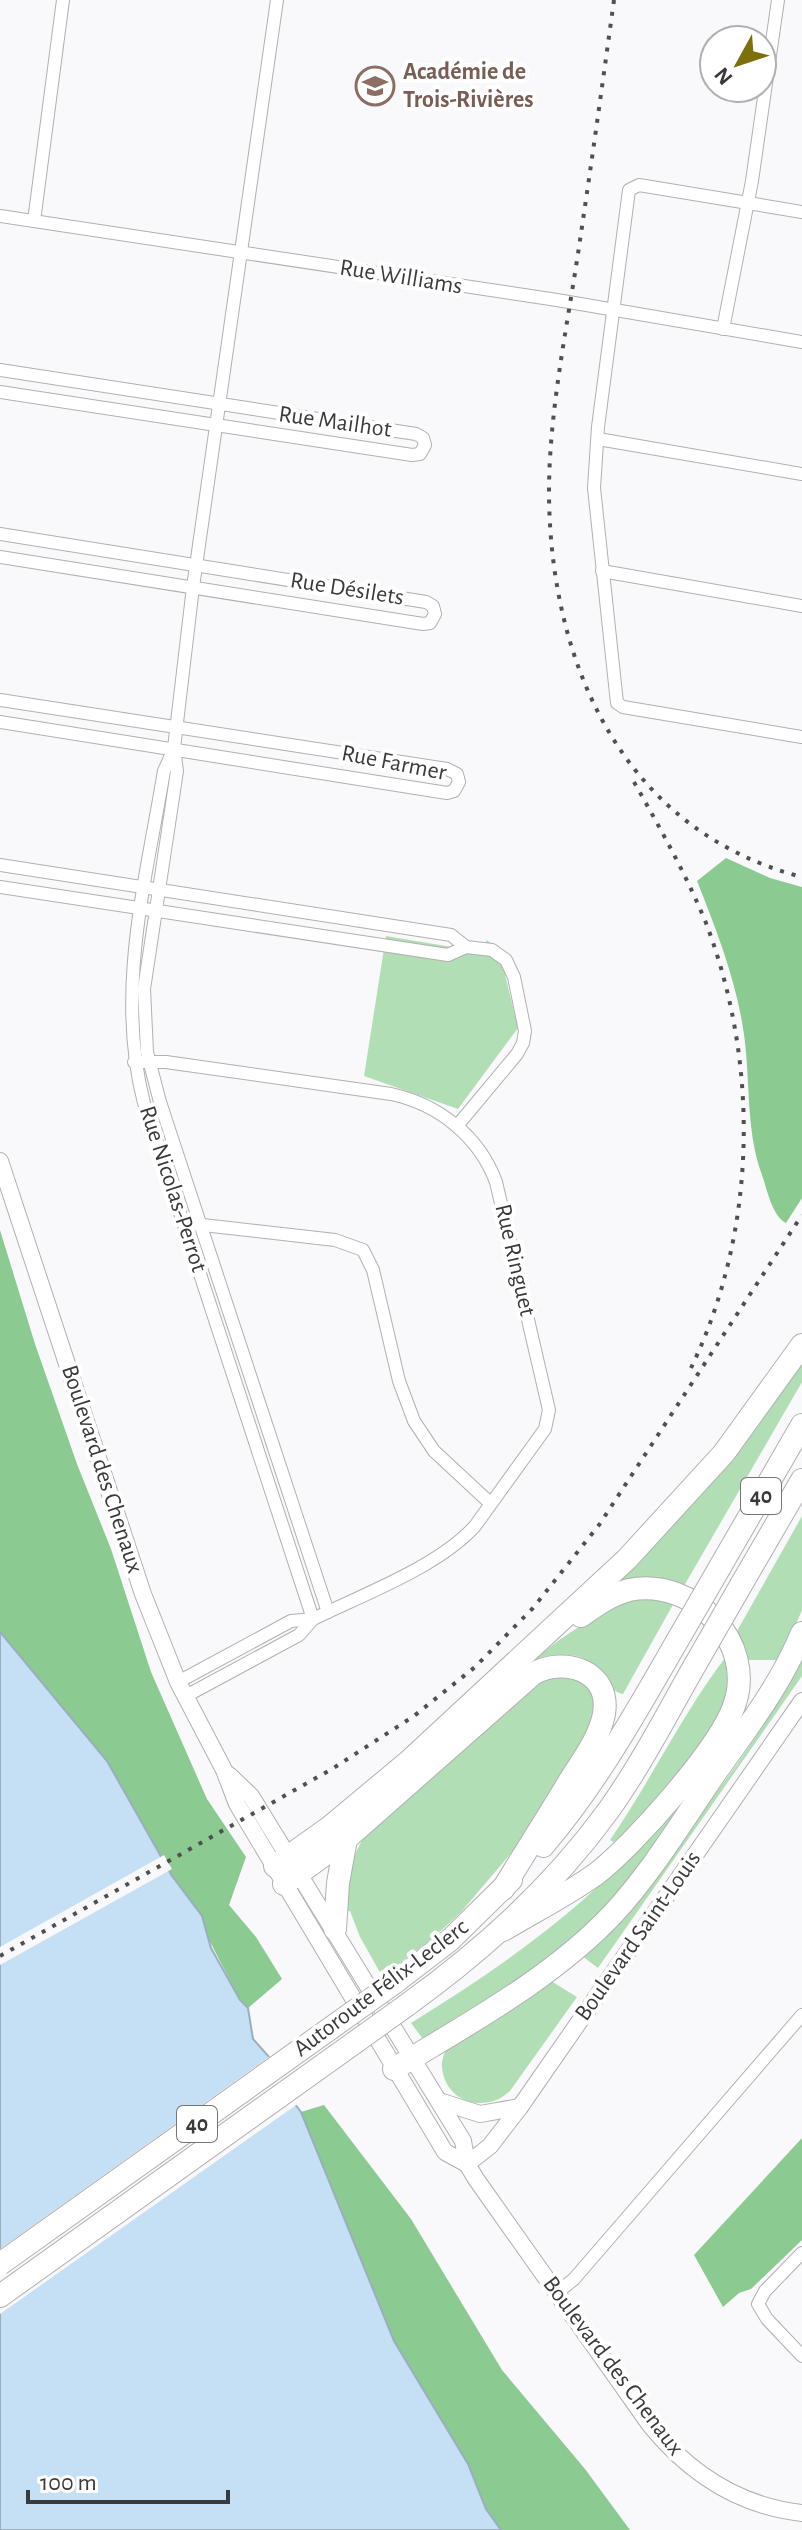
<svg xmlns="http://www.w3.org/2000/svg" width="802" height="2530" viewBox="0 0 802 2530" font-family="'Alegreya Sans',sans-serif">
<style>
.green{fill:#b2deb5}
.forest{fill:#8bca90}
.water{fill:#c5dff5;stroke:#9baebd;stroke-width:2}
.pier{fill:#f9f9fb}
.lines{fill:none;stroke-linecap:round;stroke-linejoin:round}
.minor-casing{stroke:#b0b0b2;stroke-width:14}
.tertiary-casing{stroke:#b0b0b2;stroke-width:18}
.motorway-casing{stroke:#b0b0b2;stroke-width:24}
.minor{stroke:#fff;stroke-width:12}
.tertiary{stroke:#fff;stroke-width:16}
.motorway{stroke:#fff;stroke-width:22}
.rail{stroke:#505051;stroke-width:4;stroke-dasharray:4 8;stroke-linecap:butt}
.motorway-bridge-casing{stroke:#b0b0b2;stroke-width:24;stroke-linecap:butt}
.motorway-bridge{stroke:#fff;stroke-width:22}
.labels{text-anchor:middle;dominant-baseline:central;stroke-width:8;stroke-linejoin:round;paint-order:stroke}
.shield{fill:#fff;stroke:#757575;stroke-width:2}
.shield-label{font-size:22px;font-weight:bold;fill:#3a3a3a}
.education-label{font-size:24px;font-weight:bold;fill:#785e54;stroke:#fff;text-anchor:start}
.street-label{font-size:24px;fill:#3a3a3a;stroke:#fff}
</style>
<rect width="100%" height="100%" fill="#f9f9fb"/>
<g class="green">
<path d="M386,936L482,952L487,940L499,950L518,1028L458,1109L364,1076Z"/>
<path d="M802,1357V1382L684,1586C661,1579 643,1574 619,1582L616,1576Z"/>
<path d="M802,1516V1610L781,1660H748L737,1631Z"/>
<path d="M633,1597L675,1601L623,1694C610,1691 609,1683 601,1673C582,1646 549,1653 526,1668C558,1637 593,1617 633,1597Z"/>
<path d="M728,1654L732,1681L714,1729L647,1811L614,1842L610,1840C652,1779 683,1712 728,1654Z"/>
<path d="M802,1660V1676L598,1968L582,1956C661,1863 744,1769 802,1660Z"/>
<path d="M570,1673L594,1693V1723L518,1845L461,1912L432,1939L382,1976L360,1937L350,1911H346C343,1886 352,1853 367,1833L537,1681Z"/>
<path d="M708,1764L672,1823L598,1919L516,1983L423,2039L411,2023C485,1977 558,1928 620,1865C651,1833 679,1797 708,1764Z"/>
<path d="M551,1981L577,1997L510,2091C486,2114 445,2103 442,2067C441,2060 445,2053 446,2049Z"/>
</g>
<g class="forest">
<path d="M726,858L770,878L802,887V1198L786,1223C772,1216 767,1189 762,1175C745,1129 751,1076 743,1028C735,977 716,929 697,881Z"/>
<path d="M0,1230L35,1344L77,1464L111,1549L151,1672L207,1799L246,1857L229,1905L256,1937L282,1979L248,2008L240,2000L204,1930L65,1710L0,1632Z"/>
<path d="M324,2105L411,2219L502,2370L585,2469L630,2530H501L486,2509L468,2464L394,2341L301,2112Z"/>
<path d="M802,2138V2240L751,2289L739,2293L723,2307L694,2255Z"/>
</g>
<path class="water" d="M0,1632L107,1761L172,1876L202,1916L211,1948L240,2000L248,2008L253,2039L270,2058L287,2094L301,2112L394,2341L468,2464L486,2509L501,2530H0Z"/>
<g class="pier">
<path d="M164,1855L172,1869L0,1965V1947Z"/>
<path d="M273,2054L284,2080L299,2103L0,2314V2249Z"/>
</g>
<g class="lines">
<g class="minor-casing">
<g id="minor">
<path d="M277,0L193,587L174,748L177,771L144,989L147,1052L160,1102L328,1612"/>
<path d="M802,212L639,185L629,190L598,427L594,488L617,703L623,707L802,737"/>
<path d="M0,216L557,300L802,342"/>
<path d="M34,221L63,0"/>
<path d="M723,329L752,181L778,0"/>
<path d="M0,370L416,434L423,438L425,445L420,454L412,455L0,392"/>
<path d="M598,439L802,474"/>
<path d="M0,534L426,602L433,606L435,614L430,623L423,624L0,557"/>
<path d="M602,571L802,606"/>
<path d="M0,700L447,769L457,774L459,782L454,791L447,793L0,722"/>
<path d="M173,751L164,771C146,880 115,992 144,1103L313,1619"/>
<path d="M0,865L451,935L466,947L492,950L506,960L514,977L525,1031L523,1043L517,1054L457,1126"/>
<path d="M0,887L448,955L466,947"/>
<path d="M134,1062H166L391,1094C438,1104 479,1136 496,1182L549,1410L545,1429L475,1526C438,1567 362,1595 313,1619L299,1635L184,1697"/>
<path d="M194,1224L335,1240L363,1250L373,1270L399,1381L414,1421L434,1451L490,1503"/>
<path d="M178,1682L291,1621L313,1619"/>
<path d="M802,2253L765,2291L758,2304L767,2319L802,2356"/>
<path d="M557,2293L574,2279L802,2015"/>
</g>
</g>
<g class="tertiary-casing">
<g id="tertiary">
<path d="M0,1161L143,1594L178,1682L224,1770L237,1804L445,2152L467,2164"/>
<path d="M229,1775L251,1796L463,2141L467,2164L476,2179L650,2425C689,2473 739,2506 802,2513"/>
<path d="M439,2101L480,2114L520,2107"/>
<path d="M467,2164L490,2146L520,2107L802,1701"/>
</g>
</g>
<g class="motorway-casing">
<g id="motorway">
<path d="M720,1567L802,1425"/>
<path d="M741,1585L802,1480"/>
<path d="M543,1846C596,1784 635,1714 676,1643"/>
<path d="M275,1866L330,1827L408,1762L627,1559L724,1453L802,1345"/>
<path d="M284,1884L346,1839L533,1674C565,1656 611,1671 604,1714C599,1740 580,1763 567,1785C546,1820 524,1854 503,1889"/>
<path d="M335,1929L338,1883L346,1839"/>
<path d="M503,1930C533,1912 567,1895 596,1874C633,1846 719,1749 734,1706C757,1643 694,1577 629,1590C612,1594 595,1606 581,1616"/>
<path d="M394,1983L450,1940L511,1880"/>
<path d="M407,2005C484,1949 552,1888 608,1811C641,1765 667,1714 695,1665"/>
<path d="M394,2069C469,2023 551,1979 612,1915C652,1872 683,1820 716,1772C748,1727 781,1684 802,1633"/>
<path d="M0,2296L354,2043"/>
</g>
</g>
<use href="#minor" class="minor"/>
<use href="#tertiary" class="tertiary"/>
<use href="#motorway" class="motorway"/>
<g class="rail">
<path d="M614,0C603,80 592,160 580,240C568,324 549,409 549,493C550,665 624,831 802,877"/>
<path d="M634,782C660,828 686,874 706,923C760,1065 757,1231 691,1368"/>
<path d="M0,1956L332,1769L414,1716L475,1667L533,1608L599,1525L802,1215"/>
</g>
<g class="motorway-bridge-casing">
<g id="motorway-bridge">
<path d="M676,1643L720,1567"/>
<path d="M695,1665L741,1585"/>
<path d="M354,2043L407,2005"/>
<path d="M0,2264L394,1983"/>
</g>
</g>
<use href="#motorway-bridge" class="motorway-bridge"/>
</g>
<defs>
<g id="university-ring" transform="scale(2)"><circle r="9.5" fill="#fff" stroke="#8d6e63" stroke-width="1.5"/><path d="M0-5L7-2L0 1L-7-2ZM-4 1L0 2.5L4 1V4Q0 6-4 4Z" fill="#8d6e63"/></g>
</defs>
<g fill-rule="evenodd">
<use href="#university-ring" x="375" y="86"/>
</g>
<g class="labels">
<g class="shield">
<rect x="741" y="1478" width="40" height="36" rx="6"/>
<rect x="177" y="2106" width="40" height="36" rx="6"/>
</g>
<g class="shield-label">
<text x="761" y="1496">40</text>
<text x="197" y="2124">40</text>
</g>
<g class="education-label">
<text x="403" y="72">Académie de<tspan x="403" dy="28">Trois-Rivières</tspan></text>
</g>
<g class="street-label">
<text transform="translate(401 277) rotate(9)">Rue Williams</text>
<text transform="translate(335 422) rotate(8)">Rue Mailhot</text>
<text transform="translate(347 589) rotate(9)">Rue Désilets</text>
<text transform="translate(394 763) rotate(11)">Rue Farmer</text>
<text transform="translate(173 1189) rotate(72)">Rue Nicolas-Perrot</text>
<text transform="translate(515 1260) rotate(77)">Rue Ringuet</text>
<text transform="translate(102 1469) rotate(72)">Boulevard des Chenaux</text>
<text transform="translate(638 1936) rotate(-55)">Boulevard Saint-Louis</text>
<text transform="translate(381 1988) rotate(-37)">Autoroute Félix-Leclerc</text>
<text transform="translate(613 2366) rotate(53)">Boulevard des Chenaux</text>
</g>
</g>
<g transform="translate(738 64) rotate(230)"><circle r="38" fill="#ffffff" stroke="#b0b0b0" stroke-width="2"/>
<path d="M0-6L14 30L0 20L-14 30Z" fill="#7d6f0c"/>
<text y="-12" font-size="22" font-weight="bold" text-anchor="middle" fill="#3a3a3a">N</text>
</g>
<path d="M28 2490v12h200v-12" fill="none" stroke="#3a3a3a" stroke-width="4"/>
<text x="40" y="2490" font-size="24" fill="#3a3a3a" stroke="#ffffff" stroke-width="6" paint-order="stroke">100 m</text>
</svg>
